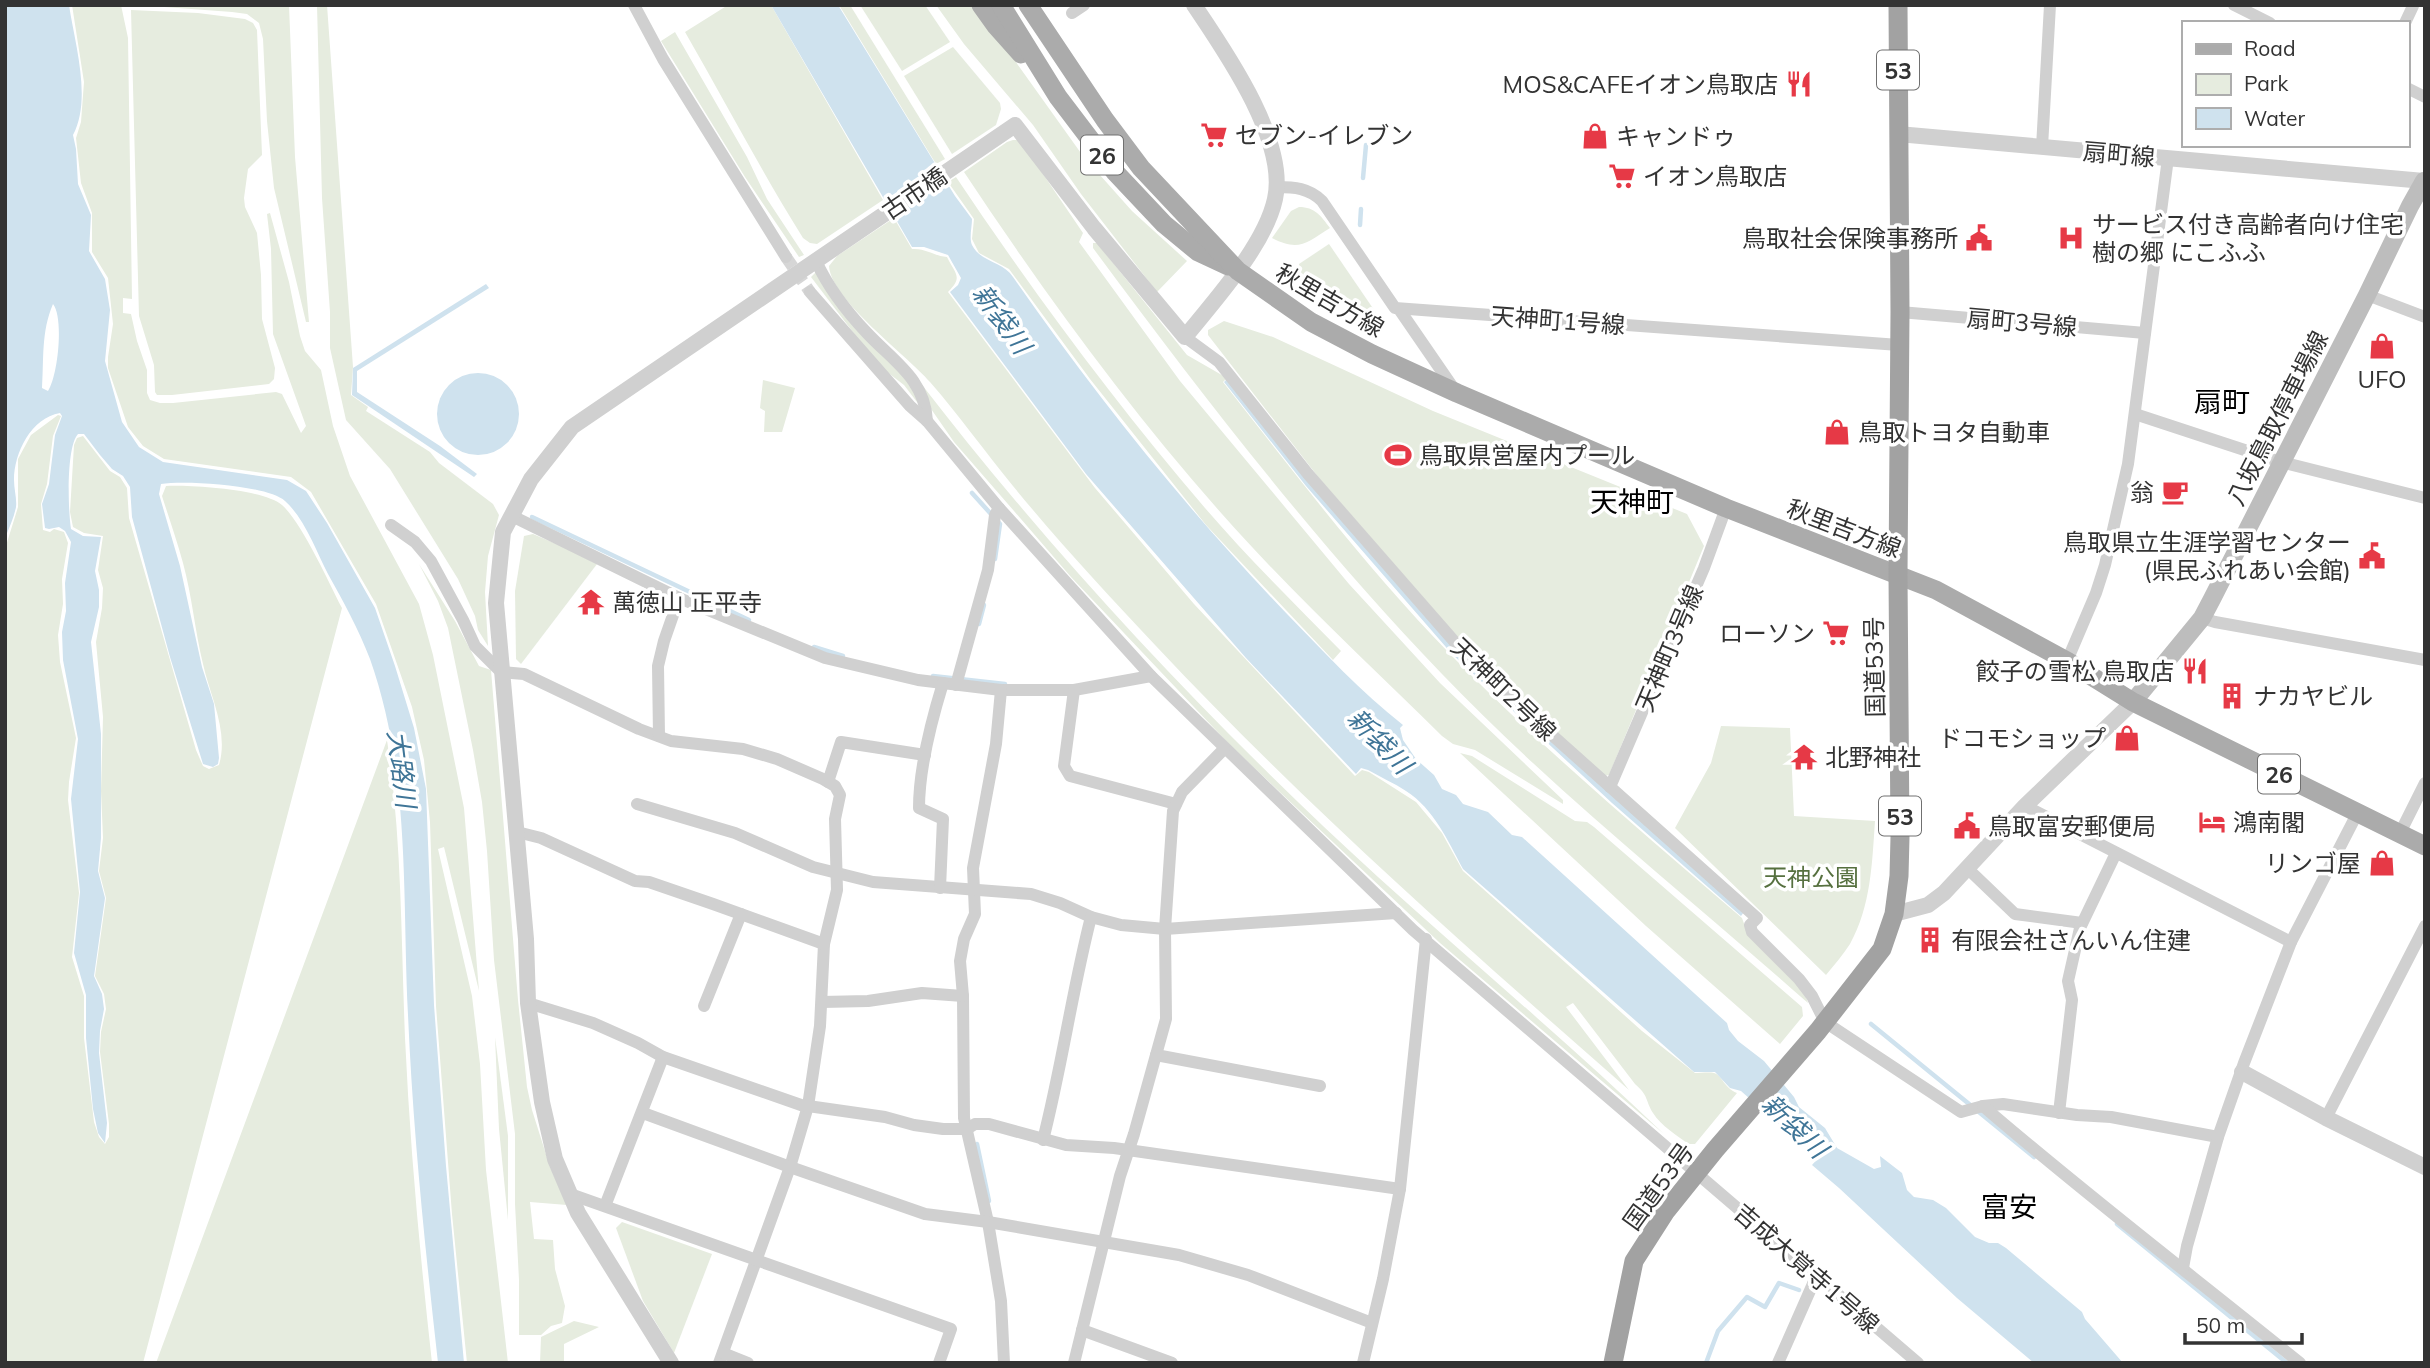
<svg xmlns="http://www.w3.org/2000/svg" width="2430" height="1368" viewBox="0 0 2430 1368" font-family="Mulish,'Noto Sans JP',sans-serif">
<style>
.green{fill:#e6ecdf}
.water{fill:#cfe2ee;fill-rule:evenodd}
.lines{fill:none;stroke-linecap:round;stroke-linejoin:round}
.stream{stroke:#cfe2ee;stroke-width:4.5}
.minor-tunnel{stroke:#d6d6d6;stroke-width:12;stroke-dasharray:12 6;stroke-linecap:butt}
.minor{stroke:#d0d0d0;stroke-width:12}
.tertiary{stroke:#d0d0d0;stroke-width:16}
.secondary{stroke:#bdbdbd;stroke-width:18}
.primary{stroke:#ababab;stroke-width:19}
.trunk{stroke:#a2a2a2;stroke-width:19}
.labels{text-anchor:middle;dominant-baseline:central;stroke-width:7;stroke-linejoin:round;paint-order:stroke}
.shield{fill:#fff;stroke:#707070;stroke-width:2}
.shield-label{font-size:23px;font-weight:bold;fill:#333}
.poi-label{font-size:24px;fill:#333;stroke:#fff;text-anchor:start}
.street-label{font-size:24px;fill:#333;stroke:#fff}
.park-label{font-size:24px;fill:#56703f;stroke:#fff}
.water-label{font-size:26px;font-style:italic;fill:#3f7597;stroke:#fff}
.quarter-label{font-size:28px;fill:#000;stroke:#fff}
</style>
<rect width="100%" height="100%" fill="#fff"/>
<g class="green">
<path d="M72,5H121L128,38L132,299L123,298V313L131,314L137,341L147,370V393L150,400L160,403H173L276,392L282,394L301,433L306,426L273,334L271,249L267,214L270,213L289,282L300,336L305,351L321,370L333,426L350,476L419,604L433,655L464,808L479,991L444,847L438,849L472,996L480,1064L486,1170L508,1363H467L452,1214L436,1006L430,822L424,760L412,707L376,604L311,492L291,477L164,459L143,446L128,427L108,368V357L113,324L108,278L92,252V213L81,183L76,138L81,122L84,82Z"/>
<path d="M137,5H289L295,157L309,322H306L274,188L267,121L263,39L259,23L247,14L232,12Z"/>
<path d="M317,5H327L353,367L351,395L368,407L366,411L430,452L439,463L493,504L499,515L488,556L485,592L488,646L478,630L475,616L458,579L390,469L346,420L330,348V312L322,198Z"/>
<path d="M728,5H771L883,200L817,244L810,243L803,238C761,171 725,101 685,32Z"/>
<path d="M839,5H850L945,159L936,164Z"/>
<path d="M860,5H925L950,42L902,71Z"/>
<path d="M936,5H975L1083,156L1132,211L1187,261L1157,292L1081,194L1033,125L964,44Z"/>
<path d="M131,10L198,13L245,19L253,23L257,30L262,155L248,169L244,198L245,207L257,233L261,275L262,319L275,368L274,379L269,384L172,395H157L155,392L154,365L139,316Z"/>
<path d="M675,32L747,157L767,199L804,255L799,257L745,177L661,41Z"/>
<path d="M953,47L1000,103L1001,109L996,125L952,154L904,76Z"/>
<path d="M1013,140H1017L1024,146L1083,233L1079,242L1180,381L1349,584L1440,683L1563,800V804L1475,750L1453,744L1442,736C1368,663 1291,592 1222,514C1127,407 1043,291 964,172L1007,142Z"/>
<path d="M956,177C1033,292 1115,403 1205,508C1248,558 1295,604 1341,651L1333,660L1206,525L1090,379L1009,269L979,253L972,239L974,219L948,182Z"/>
<path d="M1299,207C1315,207 1321,216 1330,228C1306,243 1299,252 1272,238L1291,211Z"/>
<path d="M894,218L912,249C926,248 934,256 947,257C956,275 963,277 948,292L1095,488L1194,604L1355,776L1362,770L1369,772L1416,802L1442,833L1463,871L1642,1031L1695,1073C1700,1073 1709,1072 1714,1073C1722,1075 1724,1088 1737,1093L1695,1144H1688C1677,1135 1661,1126 1653,1113C1645,1100 1649,1096 1635,1084L1573,1003L1566,1007L1629,1090C1467,948 1304,804 1156,646C1107,594 1058,541 1013,486C985,452 959,415 930,382C907,355 831,300 829,266L837,256Z"/>
<path d="M1093,243H1097L1187,355L1227,378L1223,382C1296,475 1368,570 1451,655C1541,747 1644,834 1742,918L1747,932L1805,993L1808,1003C1685,894 1555,792 1442,674C1314,541 1202,395 1093,248Z"/>
<path d="M1329,244L1385,326H1382L1308,285L1298,276L1299,264Z"/>
<path d="M817,271L907,376L920,406L904,385L878,365L811,277Z"/>
<path d="M1224,321L1273,337L1433,411L1687,514L1704,546L1609,775L1604,776L1469,650L1319,478L1208,335V330Z"/>
<path d="M763,380L795,388L782,432H764L765,411L760,408Z"/>
<path d="M919,381C1057,560 1212,725 1378,877C1473,963 1571,1045 1664,1134L1440,943L1229,744L1071,577L1014,511L954,442L929,406Z"/>
<path d="M58,415L61,416L53,436L47,484L41,504L43,530L50,532L54,529L64,532L68,543L62,579L63,604L58,635L60,662L76,738L69,782L68,800L79,893L72,957L84,996V1038L94,1122L99,1137L105,1144L109,1137V1124L100,1052L101,1032L106,1009L104,994L95,976L106,898L99,871L103,838L101,791L103,717L96,642L102,608L103,588L98,570L103,536L84,533L73,527L70,512L74,445L77,438L83,436L110,471L120,477L127,488L129,518L196,750L203,766L209,769L219,765C229,731 210,696 203,664C195,631 192,596 183,563C177,541 169,518 162,496L166,486C191,485 263,489 282,505C302,523 328,581 342,608L143,1363H5V549L18,507V459L31,435Z"/>
<path d="M533,534L568,549L597,564L521,664L516,659L515,591L524,536Z"/>
<path d="M419,564L455,621L479,666L491,670L518,1000L527,1087L532,1110L550,1167L567,1205L530,1202L534,1239L553,1240L555,1269L565,1306L562,1323L551,1326L541,1335H519V1280L515,1204V1134L494,960L487,851L482,802L473,750L448,628L438,601Z"/>
<path d="M1721,726L1790,728L1794,816L1875,821C1872,864 1871,906 1850,944C1843,955 1834,965 1826,975L1675,828L1711,763Z"/>
<path d="M387,740C402,839 401,938 405,1038C410,1147 420,1255 432,1363H156Z"/>
<path d="M1460,753L1472,756L1575,821L1587,822L1594,827L1802,1007L1803,1016L1780,1044L1646,926Z"/>
<path d="M495,1037L508,1136V1220L499,1129Z"/>
<path d="M622,1222L712,1254L674,1353L643,1301L616,1228Z"/>
<path d="M574,1321L599,1327L564,1344V1363H540L541,1337Z"/>
</g>
<g class="water">
<path d="M5,5H69C75,45 92,99 73,135L76,149L78,184L91,215L89,251L105,279L110,310L105,361L122,422L139,447L163,462L287,480L306,491L327,523L375,608L395,666L414,728L426,789L434,1005L446,1166L464,1363H438C425,1247 413,1131 408,1015C402,895 411,775 370,659C359,630 343,601 328,574C316,551 305,519 285,501C267,485 185,480 161,484L159,494L180,566L202,667L214,704L219,758L218,764L213,767L203,764L170,657L132,517L130,487L123,476L112,469L100,455L84,434H78C66,447 68,510 71,529L83,536L101,537L95,571L99,590V607L91,642L101,734V838L98,871L105,898L94,976L102,994L104,1009L100,1031L99,1053L107,1123L105,1143L98,1133L93,1109L86,1038V995L74,953L80,892L71,799L78,739L63,660L62,632L66,611L65,583L71,542L65,531L59,527L49,529L45,528L42,504L49,484L55,435L62,416L60,413C31,418 14,453 14,480C14,489 17,499 16,507C14,518 9,528 5,538ZM53,304C64,318 58,376 48,391L42,388C44,359 41,332 53,304Z"/>
<path d="M771,5H838L955,196L972,219C972,227 969,238 972,245C980,262 1004,262 1013,277C1096,396 1187,510 1288,615C1325,653 1361,692 1403,725L1400,728L1403,740L1416,759L1434,775L1442,789L1456,795L1463,804L1488,812L1512,835L1522,837L1727,1023L1729,1030L1738,1041L1764,1061L1794,1097L1799,1107L1825,1128L1837,1148L1874,1169L1881,1167L1880,1156L1902,1173L1907,1190L1914,1197L1933,1200L1946,1208L1975,1237L1989,1243H1998L2006,1248L2082,1312L2085,1319L2123,1363H2034L1957,1298L1839,1188L1812,1165L1819,1157L1805,1140L1777,1123L1741,1091L1730,1088L1715,1072H1694L1463,869C1448,841 1434,809 1406,791C1394,783 1380,777 1368,770L1361,768L1356,774L1246,658L1086,474L950,292L958,285L961,278L948,255L924,247H912Z"/>
<path d="M486,284L489,288L357,371V392L440,446L477,474L474,477L352,395L353,368Z"/>
<circle cx="478" cy="414" r="41"/>
<path d="M1227,379L1310,484L1455,650L1744,912L1741,916L1612,803L1452,654L1306,486L1224,382Z"/>
</g>
<g class="lines">
<g class="stream">
<path d="M1363,178L1366,145"/>
<path d="M1360,225L1361,209"/>
<path d="M972,493L1000,524L995,559"/>
<path d="M532,517L749,620"/>
<path d="M979,624L984,605"/>
<path d="M814,647L843,656"/>
<path d="M933,676L1005,684"/>
<path d="M1871,1024L2034,1157"/>
<path d="M977,1144L989,1201"/>
<path d="M2117,1224L2287,1363"/>
<path d="M1706,1363L1718,1331L1747,1297L1765,1307L1779,1283L1799,1290"/>
</g>
<path class="minor-tunnel" d="M786,257L810,292"/>
<g class="minor">
<path d="M634,5L663,59L786,257"/>
<path d="M2234,5L2270,23"/>
<path d="M1072,13L1084,5"/>
<path d="M2405,23L2413,6"/>
<path d="M2407,88L2425,97"/>
<path d="M2042,147L2050,5"/>
<path d="M1277,187C1294,187 1309,188 1322,201L1395,308L1899,345"/>
<path d="M816,261C828,287 847,312 867,333C893,361 925,379 927,421"/>
<path d="M810,292L910,406L927,421L999,508L1151,676L1413,930L1918,1363"/>
<path d="M2367,295L2425,317"/>
<path d="M1399,309L1454,389"/>
<path d="M1900,312L2145,333"/>
<path d="M1185,337L1219,362L1308,474L1467,656L1543,727L1757,918L1750,925L1752,932L1799,979L1812,996L1825,1022L1961,1112L1983,1106L2003,1104L2077,1115L2111,1117L2218,1137"/>
<path d="M2135,414L2281,462L2425,498"/>
<path d="M512,516L679,598L825,658L918,680L1001,690H1074L1151,676"/>
<path d="M391,525L415,542L431,561L463,620L475,646L501,672L524,674L639,729L671,741L743,749L777,759L823,779L835,786L840,795L835,819L837,890L824,944L820,1026L808,1106L790,1167L719,1363"/>
<path d="M2202,618L2215,622L2425,660"/>
<path d="M2067,661L2096,593L2105,565L2128,464L2168,158"/>
<path d="M956,685L988,570L995,515L999,508"/>
<path d="M1001,690L996,744L973,868L975,914L964,939L960,961L963,996L964,1118L988,1222L1001,1301L1004,1363"/>
<path d="M1074,690L1064,766L1070,776L1176,804"/>
<path d="M659,736L658,666L664,641L679,598"/>
<path d="M828,782L841,742L925,755"/>
<path d="M1610,787L1704,568L1726,508"/>
<path d="M637,804L735,833L813,867L873,882L1031,894L1060,903L1091,917L1121,925L1165,929L1396,913"/>
<path d="M2025,806L2291,942"/>
<path d="M517,832L541,838L635,881L649,882L713,904L824,944"/>
<path d="M2400,833L2425,783"/>
<path d="M1967,868L2015,914L2082,923"/>
<path d="M940,888L943,819L919,808C919,767 931,722 943,683"/>
<path d="M822,1002L868,1001L922,993L963,996"/>
<path d="M528,1003L593,1023L638,1043L663,1057L801,1105L885,1117L914,1125L943,1129H967L975,1124H989L1066,1145L1114,1148L1400,1189"/>
<path d="M704,1006L741,914"/>
<path d="M1156,1055L1320,1086"/>
<path d="M1983,1106C2086,1195 2194,1277 2300,1363"/>
<path d="M643,1113L790,1167L925,1214L988,1222L1179,1255L1248,1275L1372,1323"/>
<path d="M2059,1113L2072,1000L2068,981L2080,928L2116,853"/>
<path d="M2326,1118L2425,926"/>
<path d="M1043,1140C1062,1066 1072,991 1091,917"/>
<path d="M570,1194L951,1329L939,1363"/>
<path d="M605,1206L663,1057"/>
<path d="M2183,1268L2187,1246L2218,1137L2244,1063L2291,942L2358,812"/>
<path d="M1082,1330L1172,1363"/>
<path d="M723,1353L748,1363"/>
<path d="M1074,1363L1120,1176L1134,1134L1166,1019L1165,929L1173,811L1182,792L1224,749"/>
<path d="M1363,1363L1383,1279L1400,1189L1426,939"/>
<path d="M1778,1363L1816,1277"/>
</g>
<g class="tertiary">
<path d="M1898,134L2424,181"/>
<path d="M1894,914L1928,905L1944,893L2025,806L2133,702"/>
<path d="M2242,1072L2326,1118L2425,1167"/>
<path d="M671,1363L578,1213L555,1159L542,1102L528,1003L526,939L496,603L503,532L531,479L572,427L1015,125L1094,228L1185,337C1215,300 1265,245 1275,199C1288,141 1225,51 1194,5"/>
</g>
<path class="secondary" d="M2133,702L2202,618L2212,599L2367,295L2410,206L2424,181"/>
<g class="primary">
<path d="M981,5L996,26L1021,54"/>
<path d="M1001,5L1058,97L1115,172L1164,224L1198,252L1228,266"/>
<path d="M1028,5L1105,120L1141,168L1238,271L1311,322L1372,354L1457,393L1726,508L1936,590L2067,661L2133,702L2425,846"/>
</g>
<path class="trunk" d="M1613,1363L1634,1261L1666,1211L1715,1150L1818,1031L1882,949L1894,914L1899,876L1900,837L1898,575L1900,312L1898,5"/>
</g>
<defs>
<g id="restaurant-bare" transform="scale(2.1)"><path d="M-5-6h1v4h1v-4h1v4h1v-4h1v5L-1.5 .5V6h-2V.5L-5-1ZM5-6V6H3V1.5H1.5Q1.5-4 5-6Z" fill="#e63946" stroke="#fff" stroke-width="2.5" paint-order="stroke"/></g>
<g id="supermarket-bare" transform="scale(2.1)"><path d="M-6-5.5h2.5l.6 2H6L4.5 2H-2.5L-4.4-4H-6ZM-1.5 3.2a1.3 1.3 0 1 0 .1 0ZM3 3.2a1.3 1.3 0 1 0 .1 0Z" fill="#e63946" stroke="#fff" stroke-width="2.5" paint-order="stroke"/></g>
<g id="shop-bare" transform="scale(2.1)"><path d="M-5-2.5h2.3a2.7 3.5 0 0 1 5.4 0H5L5.5 6h-11ZM-1.5-2.5h3a1.5 2.3 0 0 0-3 0Z" fill="#e63946" stroke="#fff" stroke-width="2.5" paint-order="stroke"/></g>
<g id="civic-bare" transform="scale(2.1)"><path d="M-.6-6.5H3V-4.5H.6V-3L4-1V1h2V6H-6V1h2V-1L-.6-3ZM-1.2 2.5V6h2.4V2.5Z" fill="#e63946" stroke="#fff" stroke-width="2.5" paint-order="stroke"/></g>
<g id="hospital-bare" transform="scale(2.1)"><path d="M-5-5h3v3.5h4V-5h3V5h-3V1.5h-4V5h-3Z" fill="#e63946" stroke="#fff" stroke-width="2.5" paint-order="stroke"/></g>
<g id="stadium-bare" transform="scale(2.1)"><path d="M0-5a6.5 5 0 1 0 0 10a6.5 5 0 1 0 0-10ZM-3.5-1.8h7v3.6h-7Z" fill="#e63946" stroke="#fff" stroke-width="2.5" paint-order="stroke"/></g>
<g id="cafe-bare" transform="scale(2.1)"><path d="M-5.5-4.5H6V0H3Q3 3.5 0 3.5H-2.5Q-5.5 3.5-5.5 0ZM3-3.2v2h1.7v-2ZM-6 4.5H4V6H-6Z" fill="#e63946" stroke="#fff" stroke-width="2.5" paint-order="stroke"/></g>
<g id="temple-bare" transform="scale(2.1)"><path d="M0-6L5-2H3V0L6.5 2.5H4V6H1.5V3h-3V6H-4V2.5H-6.5L-3 0V-2H-5Z" fill="#e63946" stroke="#fff" stroke-width="2.5" paint-order="stroke"/></g>
<g id="building-bare" transform="scale(2.1)"><path d="M-4-6H4V6H1V3H-1V6H-4ZM-2.5-4.3h1.7v1.8h-1.7ZM.8-4.3h1.7v1.8H.8ZM-2.5-1h1.7V.8h-1.7ZM.8-1h1.7V.8H.8Z" fill="#e63946" stroke="#fff" stroke-width="2.5" paint-order="stroke"/></g>
<g id="hotel-bare" transform="scale(2.1)"><path d="M-6-4.5h1.5V1H6V5H4.5V3h-9V5H-6ZM-4 0a1.8 1.8 0 1 1 3.6 0ZM.5 0V-2.5h3Q6-2.5 6 0Z" fill="#e63946" stroke="#fff" stroke-width="2.5" paint-order="stroke"/></g>
</defs>
<g fill-rule="evenodd">
<use href="#restaurant-bare" x="1799" y="84"/>
<use href="#supermarket-bare" x="1214" y="135"/>
<use href="#shop-bare" x="1595" y="136"/>
<use href="#supermarket-bare" x="1622" y="176"/>
<use href="#civic-bare" x="1979" y="238"/>
<use href="#hospital-bare" x="2071" y="238"/>
<use href="#shop-bare" x="2382" y="346"/>
<use href="#shop-bare" x="1837" y="432"/>
<use href="#stadium-bare" x="1398" y="455"/>
<use href="#cafe-bare" x="2175" y="492"/>
<use href="#civic-bare" x="2372" y="556"/>
<use href="#temple-bare" x="591" y="602"/>
<use href="#supermarket-bare" x="1836" y="633"/>
<use href="#restaurant-bare" x="2195" y="671"/>
<use href="#building-bare" x="2232" y="696"/>
<use href="#shop-bare" x="2127" y="738"/>
<use href="#temple-bare" x="1804" y="757"/>
<use href="#hotel-bare" x="2212" y="822"/>
<use href="#civic-bare" x="1967" y="826"/>
<use href="#shop-bare" x="2382" y="863"/>
<use href="#building-bare" x="1930" y="940"/>
</g>
<g class="labels">
<g class="shield">
<rect x="1877" y="50.5" width="42" height="39" rx="5"/>
<rect x="1081" y="135.5" width="42" height="39" rx="5"/>
<rect x="2258" y="754.5" width="42" height="39" rx="5"/>
<rect x="1879" y="796.5" width="42" height="39" rx="5"/>
</g>
<g class="shield-label">
<text x="1898" y="70">53</text>
<text x="1102" y="155">26</text>
<text x="2279" y="774">26</text>
<text x="1900" y="816">53</text>
</g>
<g class="poi-label">
<text x="1778" y="84" text-anchor="end">MOS&amp;CAFEイオン鳥取店</text>
<text x="1235" y="135">セブン-イレブン</text>
<text x="1616" y="136">キャンドゥ</text>
<text x="1643" y="176">イオン鳥取店</text>
<text x="2092" y="224">サービス付き高齢者向け住宅<tspan x="2092" dy="28">樹の郷 にこふふ</tspan></text>
<text x="1958" y="238" text-anchor="end">鳥取社会保険事務所</text>
<text x="2382" y="379" text-anchor="middle">UFO</text>
<text x="1858" y="432">鳥取トヨタ自動車</text>
<text x="1419" y="455">鳥取県営屋内プール</text>
<text x="2154" y="492" text-anchor="end">翁</text>
<text x="2351" y="542" text-anchor="end">鳥取県立生涯学習センター<tspan x="2351" dy="28">(県民ふれあい会館)</tspan></text>
<text x="612" y="602">萬徳山 正平寺</text>
<text x="1815" y="633" text-anchor="end">ローソン</text>
<text x="2174" y="671" text-anchor="end">餃子の雪松 鳥取店</text>
<text x="2253" y="696">ナカヤビル</text>
<text x="2106" y="738" text-anchor="end">ドコモショップ</text>
<text x="1825" y="757">北野神社</text>
<text x="2233" y="822">鴻南閣</text>
<text x="1988" y="826">鳥取富安郵便局</text>
<text x="2361" y="863" text-anchor="end">リンゴ屋</text>
<text x="1951" y="940">有限会社さんいん住建</text>
</g>
<g class="street-label">
<text transform="translate(2119 154) rotate(5)">扇町線</text>
<text transform="translate(914 193) rotate(-34)">古市橋</text>
<text transform="translate(1330 300) rotate(30)">秋里吉方線</text>
<text transform="translate(1558 320) rotate(4)">天神町1号線</text>
<text transform="translate(2022 322) rotate(5)">扇町3号線</text>
<text transform="translate(2277 418) rotate(-63)">八坂鳥取停車場線</text>
<text transform="translate(1844 528) rotate(21)">秋里吉方線</text>
<text transform="translate(1669 648) rotate(-67)">天神町3号線</text>
<text transform="translate(1874 667) rotate(-91)">国道53号</text>
<text transform="translate(1504 689) rotate(44)">天神町2号線</text>
<text transform="translate(1658 1186) rotate(-54)">国道53号</text>
<text transform="translate(1807 1268) rotate(41)">吉成大覚寺1号線</text>
</g>
<g class="park-label">
<text x="1811" y="877">天神公園</text>
</g>
<g class="water-label">
<text transform="translate(1002 319) rotate(54)">新袋川</text>
<text transform="translate(1380 741) rotate(46)">新袋川</text>
<text transform="translate(402 769) rotate(83)">大路川</text>
<text transform="translate(1795 1126) rotate(44)">新袋川</text>
</g>
<g class="quarter-label">
<text x="2222" y="401">扇町</text>
<text x="1632" y="501">天神町</text>
<text x="2009" y="1206">富安</text>
</g>
</g>
<rect width="2430" height="1368" fill="none" stroke="#333333" stroke-width="14"/>
<rect x="2182" y="21" width="228" height="126" fill="#ffffff" stroke="#adadad" stroke-width="2"/>
<rect x="2196" y="44" width="35" height="10" fill="#ababab" stroke="#adadad" stroke-width="2"/>
<text x="2244" y="56" font-size="21" fill="#333333">Road</text>
<rect x="2196" y="74" width="35" height="21" fill="#e6ecdf" stroke="#adadad" stroke-width="2"/>
<text x="2244" y="91" font-size="21" fill="#333333">Park</text>
<rect x="2196" y="108" width="35" height="21" fill="#cfe2ee" stroke="#adadad" stroke-width="2"/>
<text x="2244" y="126" font-size="21" fill="#333333">Water</text>
<path d="M2185 1333v10h117v-10" fill="none" stroke="#333333" stroke-width="3.5"/>
<text x="2196" y="1333" font-size="21" fill="#333333" stroke="#ffffff" stroke-width="5" paint-order="stroke">50 m</text>
</svg>
